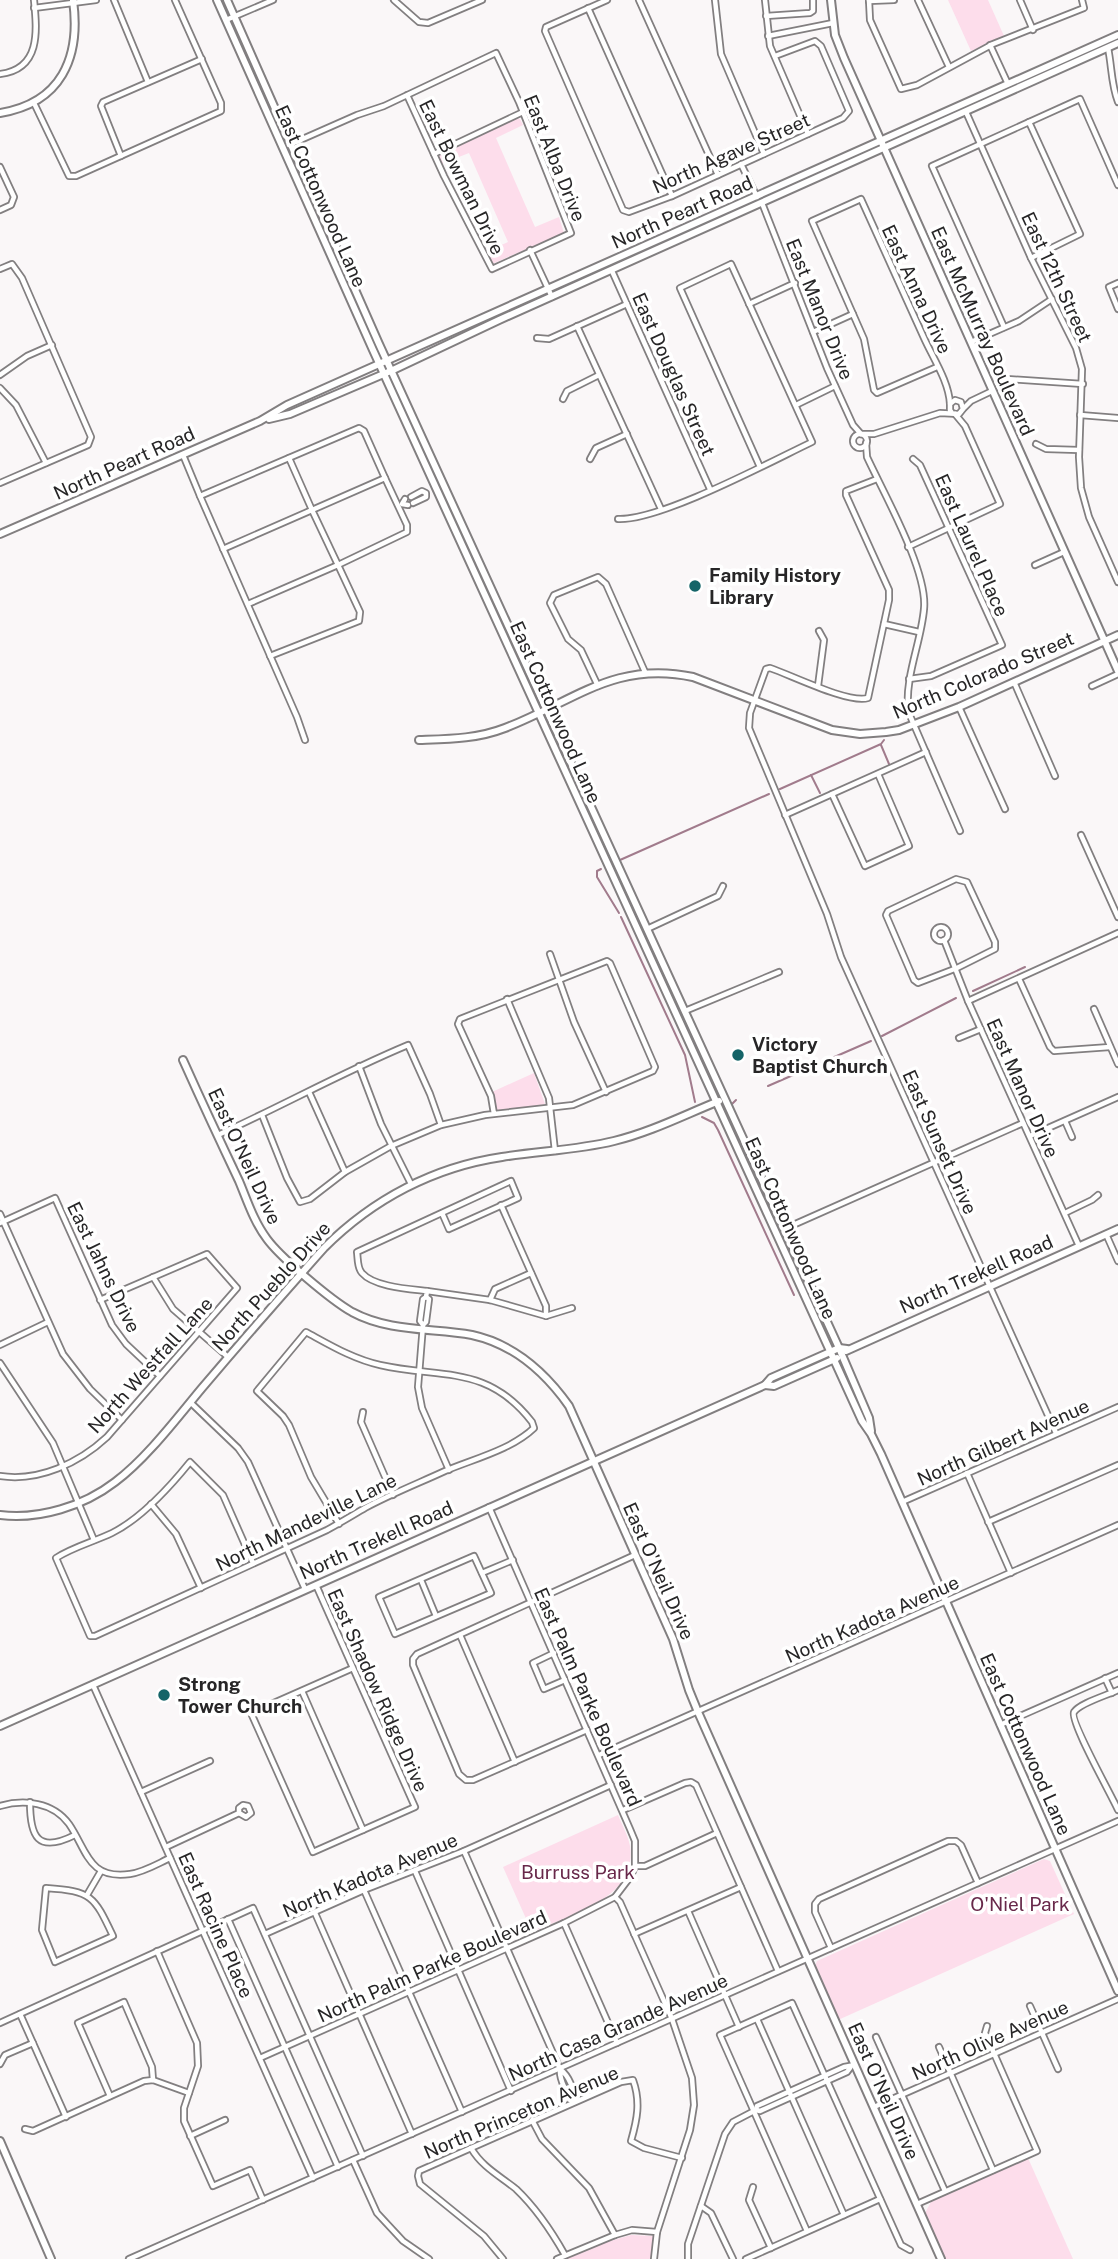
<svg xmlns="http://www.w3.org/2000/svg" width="1118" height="2259" viewBox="0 0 1118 2259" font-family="'Public Sans',sans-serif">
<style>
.green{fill:#fdddeb}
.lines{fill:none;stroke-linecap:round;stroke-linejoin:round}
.stream{stroke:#a17b8c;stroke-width:2}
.street-casing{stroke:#827f80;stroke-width:8}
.secondary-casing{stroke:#827f80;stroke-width:10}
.street{stroke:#fff;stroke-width:4.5}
.secondary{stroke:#fff;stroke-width:6}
.poi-dot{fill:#156468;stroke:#fff;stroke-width:2.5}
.labels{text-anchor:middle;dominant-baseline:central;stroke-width:7;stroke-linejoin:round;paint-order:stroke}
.street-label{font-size:19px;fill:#272627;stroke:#fff}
.poi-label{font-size:19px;font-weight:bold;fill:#272627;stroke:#fff;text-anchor:start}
.park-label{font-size:19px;fill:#68284a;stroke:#fff}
</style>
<rect width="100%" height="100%" fill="#faf7f8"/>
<g class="green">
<path d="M948,0H988L1004,36L971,51Z"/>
<path d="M516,118L520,119L523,125L496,138L535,227L559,217L564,233L492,264L486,252L508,242L469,153L441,164L439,156Z"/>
<path d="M534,1073L545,1104L509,1112H497L492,1092Z"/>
<path d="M618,1815C622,1825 628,1835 630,1846C638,1899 569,1915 532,1932L503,1867Z"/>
<path d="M1044,1859L1050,1861L1074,1914L838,2020L815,1966L817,1961Z"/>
<path d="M1028,2158L1073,2259H944L924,2215L932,2200Z"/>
<path d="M631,2235L653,2236L652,2259H566L600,2244Z"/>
</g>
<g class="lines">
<g class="stream">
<path d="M881,745L889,764"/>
<path d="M811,775L820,793"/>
<path d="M780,789L881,744L884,740"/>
<path d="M620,860L769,794"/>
<path d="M601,869L597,871V877L619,913"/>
<path d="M621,917L685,1055L695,1102"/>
<path d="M973,991L1025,967"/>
<path d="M882,1036L956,998"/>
<path d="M768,1086L871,1041"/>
<path d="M731,1105L736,1100"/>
<path d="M702,1117L714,1123L718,1130L794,1295"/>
</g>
<g class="street-casing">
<g id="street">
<path d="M114,0L148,82"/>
<path d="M394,0L419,22L428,23L482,0"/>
<path d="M607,0L546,27L545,31L623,210L629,212L672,196L843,118L849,111L821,46L815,41L775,56"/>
<path d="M639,0L718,175"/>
<path d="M715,0L721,54L764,154"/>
<path d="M765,0L770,46L808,134"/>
<path d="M869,0L870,20L901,89L917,85L993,44L1084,8L1082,0"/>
<path d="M918,0L949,67"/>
<path d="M1020,0L1033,30"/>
<path d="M869,1L894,0"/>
<path d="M34,8L96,0"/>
<path d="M588,8L672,196"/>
<path d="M766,16L810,13L813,11V0"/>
<path d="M226,20L273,0"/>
<path d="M768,36L833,23"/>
<path d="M990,45L1008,84"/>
<path d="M1108,48C1112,67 1111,84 1118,102"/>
<path d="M0,74C41,69 37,31 34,0"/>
<path d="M34,103L69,176H76L221,111V103L175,0"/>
<path d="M966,112L1031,258L1076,348L1082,369L1079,457L1081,488L1089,517L1118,582"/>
<path d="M1029,122L1080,234L1031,258"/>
<path d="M289,145L357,115L384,106L496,53L519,102L571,233L492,269L444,176L407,95"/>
<path d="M434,154L523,112"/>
<path d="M121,156L101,106L103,102L202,59"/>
<path d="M741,164L757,197"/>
<path d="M0,167L14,197L11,205L0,210"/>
<path d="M762,203L827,368L853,425L861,434"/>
<path d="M530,250L552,297"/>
<path d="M0,269L12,264L22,278L91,437L88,445L0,483"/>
<path d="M612,271L710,489"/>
<path d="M1118,283L1109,287L1118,309"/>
<path d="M749,304L795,283"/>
<path d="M577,326L661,509"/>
<path d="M1004,327L932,166L1080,99L1118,185"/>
<path d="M813,332L853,314"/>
<path d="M537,338L549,339L627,304"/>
<path d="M971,342L1019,321L1052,299"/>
<path d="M937,367L877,393L874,390L864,339L812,221L861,199C882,245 903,292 924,338C933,358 949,382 950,404"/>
<path d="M0,375L27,356L52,345"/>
<path d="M1007,379L1083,384"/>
<path d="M0,388L16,405L46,463"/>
<path d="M563,399L567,391L599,375"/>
<path d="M796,405L835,386"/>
<path d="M964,408L971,401L992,391"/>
<path d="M1080,415L1118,418"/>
<path d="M861,434H874L940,413L959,414L963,409L961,402L955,400L950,404V410L952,413"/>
<circle cx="860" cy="441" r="7"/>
<path d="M866,443L867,457C884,494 928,571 924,609C921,643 905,675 908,711L960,831"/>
<path d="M1036,444L1046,449L1079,450"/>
<path d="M183,455L200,496"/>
<path d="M590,459L596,448L627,434"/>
<path d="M385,478L407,525V532L338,565L312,510Z"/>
<path d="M877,479L846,491V495L889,590V600L868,698C849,704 791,675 770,668L766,669L750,713L749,728L827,914L841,957L1056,1433"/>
<path d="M411,497L422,491L426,493V497L413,503"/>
<path d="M405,499L402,504L408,505"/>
<path d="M618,519C660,521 770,462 812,442L731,264L680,288L760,467"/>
<path d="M908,547L1000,504L965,426L955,414"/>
<path d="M223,549L312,510L289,458"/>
<path d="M1035,565L1064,552"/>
<path d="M248,604L338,565L360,612L359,621L270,656"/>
<path d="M884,624L919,632"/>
<path d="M909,679L931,676L1002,645L920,465L913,459"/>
<path d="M1014,682L1055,776"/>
<path d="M598,686L581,650L568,639L550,603L554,595L598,577L606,584L645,672"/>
<path d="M818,686L824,640L819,631"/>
<path d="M1092,686L1118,674"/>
<path d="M959,707L1005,809"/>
<path d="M305,740L297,717L200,496L359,428L364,431L385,478"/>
<path d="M832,794L865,866L909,846L878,774"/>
<path d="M785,815L926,752"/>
<path d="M1081,835L1118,917"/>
<path d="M956,879L967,882L995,942V949L957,968L918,983L914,980L886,915L888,911Z"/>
<circle cx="941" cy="934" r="7"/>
<path d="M647,929L718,896L723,886"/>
<path d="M944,940L968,1001L1079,1246"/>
<path d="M550,954L574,1022L606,1092"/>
<path d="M1019,979L1050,1047L1054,1051L1110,1047"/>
<path d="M507,999L549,1098L555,1151"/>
<path d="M968,1001L1118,933"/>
<path d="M1094,1009L1118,1064"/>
<path d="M685,1011L779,972"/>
<path d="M959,1038L981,1029"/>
<path d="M359,1066L381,1124L411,1184"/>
<path d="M309,1092L345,1172"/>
<path d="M262,1115L287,1178L300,1202L310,1199L345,1172L391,1146L441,1125L485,1115L573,1105L653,1071L655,1067L610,963L607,961L460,1019L458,1024L491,1096L494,1114"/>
<path d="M1065,1121L1072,1137"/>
<path d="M218,1135C282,1106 343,1072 408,1045L430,1094L441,1125"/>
<path d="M1030,1136L1118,1097"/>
<path d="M1065,1213L1092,1200L1098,1195"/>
<path d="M0,1214L63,1354L90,1389L122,1420"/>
<path d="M0,1223L55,1198L112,1325L126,1344L160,1376"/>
<path d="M784,1229L1023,1123"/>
<path d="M1106,1234L1118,1261"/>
<path d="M153,1277L173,1309L228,1357"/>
<path d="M427,1291L490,1300L546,1316V1306L501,1205"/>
<path d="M426,1297L427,1291C410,1289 374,1287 362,1273C357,1268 358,1258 357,1252L511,1181L518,1198L449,1229L442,1213"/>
<path d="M490,1300L495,1289L531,1273"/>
<path d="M546,1316L572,1308"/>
<path d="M423,1325L426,1322L429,1299L426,1297L423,1299L420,1321L423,1325L418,1387L422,1408L449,1470"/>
<path d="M0,1345L48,1322"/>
<path d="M0,1363L53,1443L94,1540"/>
<path d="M190,1402L238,1448L248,1462L305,1589"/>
<path d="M363,1412L361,1422L393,1495"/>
<path d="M967,1473L1011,1573"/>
<path d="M0,1476C39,1482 79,1463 107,1437L237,1288L207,1254L100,1300"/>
<path d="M902,1502L1118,1407"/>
<path d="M151,1504L176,1534L201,1588"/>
<path d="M988,1522L1118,1465"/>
<path d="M474,1556L491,1593L395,1634L379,1597Z"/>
<path d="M253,1563L223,1495L190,1462C169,1488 142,1518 112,1533C93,1542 73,1547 56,1558L90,1636H95L327,1530C340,1523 353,1515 365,1508C391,1494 419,1483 445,1471C473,1459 511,1450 534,1428L532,1422C487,1364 442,1379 380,1365C353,1359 330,1345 306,1332L257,1391L283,1416L289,1425L311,1477L339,1524"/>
<path d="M482,1573L513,1560"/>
<path d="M421,1580L436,1616"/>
<path d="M316,1585L415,1807L313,1852L251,1713L353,1668"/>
<path d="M460,1635L515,1762"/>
<path d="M554,1653L533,1663L544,1689L565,1680"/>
<path d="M1105,1678L1112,1693"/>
<path d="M93,1685L313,2178"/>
<path d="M1118,1690C1108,1695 1080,1703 1074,1712C1069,1720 1112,1796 1118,1810"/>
<path d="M302,1691L363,1830"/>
<path d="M1000,1725L1118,1673"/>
<path d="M587,1730L473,1780H466L459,1774L413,1665V1659L417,1654L635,1555"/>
<path d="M599,1755L1118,1525"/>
<path d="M141,1792L210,1761"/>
<path d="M30,1802C30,1836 37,1854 75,1835"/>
<path d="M0,1806C24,1799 53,1802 69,1824C87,1850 88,1880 130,1874C144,1872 157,1864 170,1858"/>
<path d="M623,1810L685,1783L691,1782L696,1785L778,1971"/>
<path d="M166,1847L239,1813V1808L243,1805L248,1806L251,1813L246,1817L239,1813"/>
<path d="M464,1851L560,2069C569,2076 575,2090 574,2102C567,2095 559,2079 560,2069"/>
<path d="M635,1866H645L717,1833"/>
<path d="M415,1871L511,2091"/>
<path d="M46,1888C92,1891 94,1896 113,1936L55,1962L42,1930Z"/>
<path d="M364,1890L462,2112"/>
<path d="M87,1895L101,1871"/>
<path d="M615,1897L620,1902L672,2019L692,2078L694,2105L690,2130L657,2232L654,2259"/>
<path d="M688,1911L739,2027"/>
<path d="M315,1913L412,2134"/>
<path d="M228,1919L338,2167"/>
<path d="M564,1923L617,2043"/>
<path d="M265,1934L364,1890L464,1851L611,1785"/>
<path d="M634,1934L741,1887"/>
<path d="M831,1948L815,1912V1904L819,1899L948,1841H956L961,1845L978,1883"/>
<path d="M157,1951L197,2043L198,2066L184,2108V2121L213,2186L250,2170L263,2200"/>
<path d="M1030,2006L1058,2069"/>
<path d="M20,2014L66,2117"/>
<path d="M757,2019L844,2215"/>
<path d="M0,2023L253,1908L363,2156"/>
<path d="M876,2037L945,2191"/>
<path d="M939,2047L993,2170"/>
<path d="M260,2058L564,1923L615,1897L631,1876L635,1866V1841L630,1829L489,1507"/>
<path d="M0,2064L5,2055L33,2043"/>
<path d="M110,2096L78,2023L124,2002L152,2067L153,2080"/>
<path d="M874,2107L1118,1999"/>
<path d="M756,2110L760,2111L847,2072L850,2068"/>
<path d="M532,2120L542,2139L589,2188L615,2235"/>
<path d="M25,2129L33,2131L144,2081L153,2080L189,2093"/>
<path d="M190,2136L225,2120"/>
<path d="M471,2148C482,2167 500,2176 516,2189C536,2208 552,2232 565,2255"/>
<path d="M353,2160L377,2213L403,2241L429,2259"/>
<path d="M753,2187L749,2200L771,2248"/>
<path d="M917,2204L1037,2151L985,2033L987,2026"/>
<path d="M701,2206L711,2213L733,2259"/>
<path d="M807,2231L720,2035L792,2003L901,2245L910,2250"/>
<path d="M129,2259L1118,1821"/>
<path d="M503,2259L484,2236L420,2184L418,2176L419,2171L621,2082L633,2080C641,2102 637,2120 631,2141L644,2148L682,2158"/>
<path d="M557,2259L615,2235L632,2230L657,2232"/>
<path d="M688,2259V2244L725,2134L733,2122L756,2110L757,2106L844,2067L855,2065"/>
<path d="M746,2259L880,2199"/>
</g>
</g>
<g class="secondary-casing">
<g id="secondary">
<path d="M217,0L373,350L862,1421L871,1434L881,1454L1118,1991"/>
<path d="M227,0L379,344L839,1348L869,1418L871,1431"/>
<path d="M831,0L835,35L844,58L1118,671"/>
<path d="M0,113C61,103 81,58 73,0"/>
<path d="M269,419L290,414L393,370L499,320L1118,43"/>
<path d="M0,534L260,421L287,405L388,360L1118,35"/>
<path d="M419,740C448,739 477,739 505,728C573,702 615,660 693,677L832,730L860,734L886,732L899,730L959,707L1118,635"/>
<path d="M183,1060C201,1100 220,1141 239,1181C247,1200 254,1222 267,1239C281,1258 331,1300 352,1312C389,1332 432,1328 472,1335C513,1344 545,1372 569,1406L673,1639L689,1690L698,1712L941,2259"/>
<path d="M846,1351L1118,1229"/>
<path d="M765,1385L774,1386L837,1358"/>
<path d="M0,1515C39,1520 84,1506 115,1482C146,1459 177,1418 202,1388C242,1341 283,1294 324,1248C373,1199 434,1167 502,1157C539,1151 578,1150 614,1141C651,1132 684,1115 719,1101"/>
<path d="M0,1726L765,1385L771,1378L830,1352L839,1348L847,1349"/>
<path d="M0,2141L51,2259"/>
</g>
</g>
<use href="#street" class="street"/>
<use href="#secondary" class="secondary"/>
</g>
<g class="poi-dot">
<circle cx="695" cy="586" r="7"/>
<circle cx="738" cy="1055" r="7"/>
<circle cx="164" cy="1695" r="7"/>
</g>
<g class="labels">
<g class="street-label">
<text transform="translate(731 153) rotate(-24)">North Agave Street</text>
<text transform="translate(555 158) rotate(68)">East Alba Drive</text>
<text transform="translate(462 177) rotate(64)">East Bowman Drive</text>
<text transform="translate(321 196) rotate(66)">East Cottonwood Lane</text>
<text transform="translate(682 212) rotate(-24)">North Peart Road</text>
<text transform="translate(1057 277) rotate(65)">East 12th Street</text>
<text transform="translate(917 289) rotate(65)">East Anna Drive</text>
<text transform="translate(820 309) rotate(68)">East Manor Drive</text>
<text transform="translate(983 331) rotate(66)">East McMurray Boulevard</text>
<text transform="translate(674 374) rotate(66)">East Douglas Street</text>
<text transform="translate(124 463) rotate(-24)">North Peart Road</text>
<text transform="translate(972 545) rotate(66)">East Laurel Place</text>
<text transform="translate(983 675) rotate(-23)">North Colorado Street</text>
<text transform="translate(556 712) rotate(66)">East Cottonwood Lane</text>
<text transform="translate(1023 1088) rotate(66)">East Manor Drive</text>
<text transform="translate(940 1142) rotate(66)">East Sunset Drive</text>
<text transform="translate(245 1156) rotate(65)">East O'Neil Drive</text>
<text transform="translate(791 1228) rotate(66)">East Cottonwood Lane</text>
<text transform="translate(104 1267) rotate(64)">East Jahns Drive</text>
<text transform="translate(976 1274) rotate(-24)">North Trekell Road</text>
<text transform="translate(271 1286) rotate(-48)">North Pueblo Drive</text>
<text transform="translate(150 1365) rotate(-48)">North Westfall Lane</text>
<text transform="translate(1003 1442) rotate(-24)">North Gilbert Avenue</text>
<text transform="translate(306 1522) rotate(-26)">North Mandeville Lane</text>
<text transform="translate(376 1540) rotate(-24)">North Trekell Road</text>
<text transform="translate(659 1571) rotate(66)">East O'Neil Drive</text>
<text transform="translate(872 1619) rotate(-24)">North Kadota Avenue</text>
<text transform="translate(378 1690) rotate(66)">East Shadow Ridge Drive</text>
<text transform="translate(588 1697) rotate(66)">East Palm Parke Boulevard</text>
<text transform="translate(1026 1744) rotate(66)">East Cottonwood Lane</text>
<text transform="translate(370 1875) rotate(-23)">North Kadota Avenue</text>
<text transform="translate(216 1925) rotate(66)">East Racine Place</text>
<text transform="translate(432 1966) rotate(-24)">North Palm Parke Boulevard</text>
<text transform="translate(618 2027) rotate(-24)">North Casa Grande Avenue</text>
<text transform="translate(990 2040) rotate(-24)">North Olive Avenue</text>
<text transform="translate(884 2091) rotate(66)">East O'Neil Drive</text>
<text transform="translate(521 2112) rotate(-23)">North Princeton Avenue</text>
</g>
<g class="poi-label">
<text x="709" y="575">Family History<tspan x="709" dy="22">Library</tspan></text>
<text x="752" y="1044">Victory<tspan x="752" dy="22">Baptist Church</tspan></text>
<text x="178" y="1684">Strong<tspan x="178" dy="22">Tower Church</tspan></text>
</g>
<g class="park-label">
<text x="578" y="1872">Burruss Park</text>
<text x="1020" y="1904">O'Niel Park</text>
</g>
</g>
</svg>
